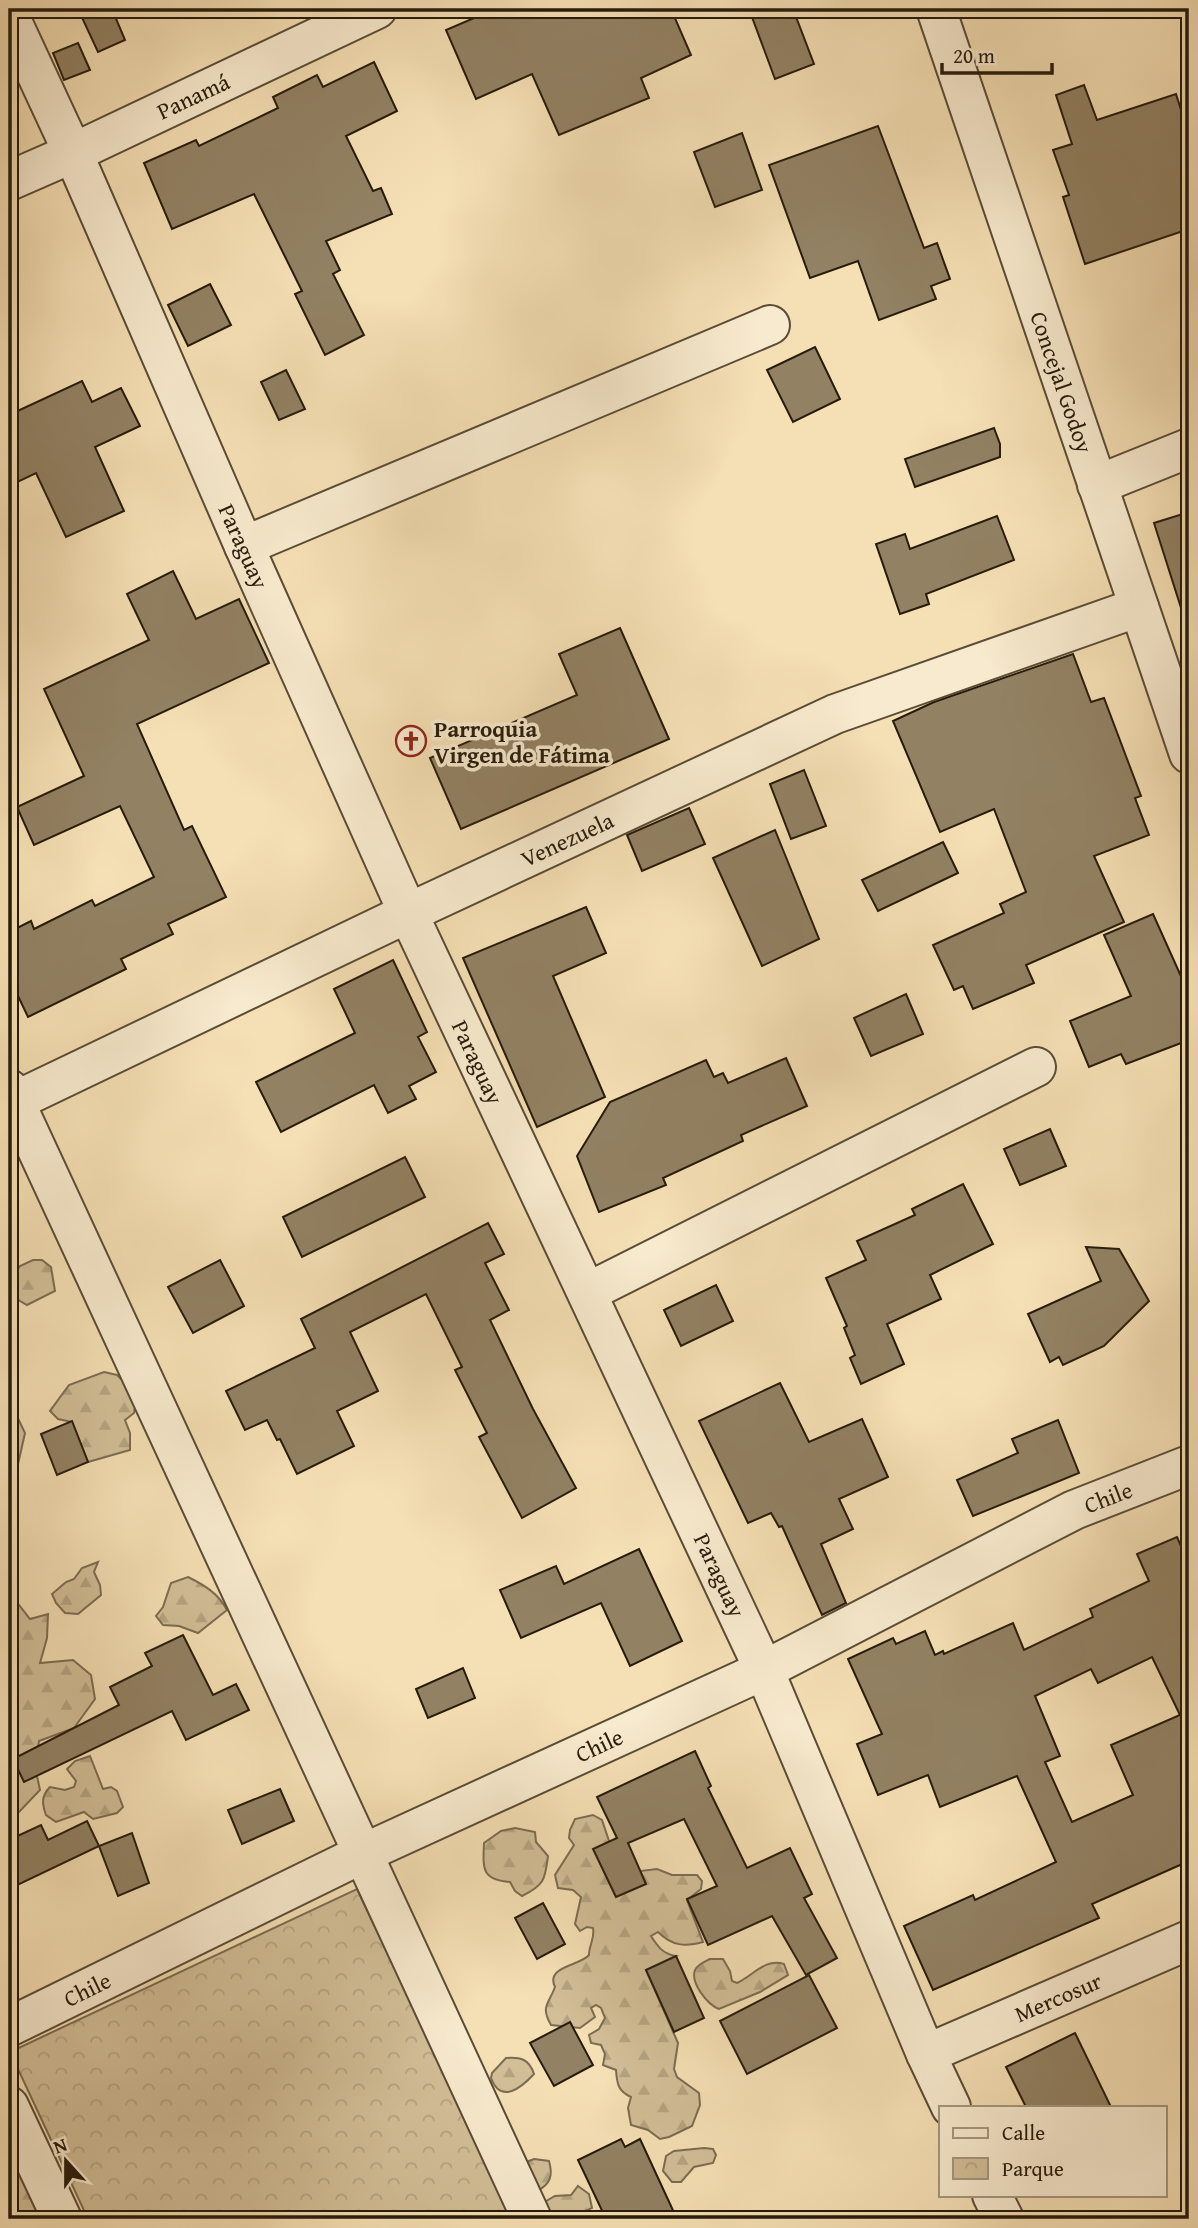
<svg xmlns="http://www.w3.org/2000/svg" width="1198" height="2228" viewBox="0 0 1198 2228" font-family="'Gentium Book Plus',serif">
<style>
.forest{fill:url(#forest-firs);stroke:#7c6c51;stroke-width:2}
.park{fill:url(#park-crowns);stroke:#7c6c51;stroke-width:2}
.building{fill:#928163;stroke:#271b0b;stroke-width:2;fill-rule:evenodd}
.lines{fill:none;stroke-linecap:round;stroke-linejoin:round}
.minor-casing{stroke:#5a4c35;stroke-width:42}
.tertiary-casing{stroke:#5a4c35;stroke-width:42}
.minor{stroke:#f8eace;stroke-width:38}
.tertiary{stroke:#f8eace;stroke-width:38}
.labels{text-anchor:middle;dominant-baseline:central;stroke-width:7;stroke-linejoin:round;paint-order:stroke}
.street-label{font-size:23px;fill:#271b0b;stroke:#f8eace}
.poi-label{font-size:23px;font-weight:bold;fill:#271b0b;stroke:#f8eace;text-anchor:start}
</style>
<defs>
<pattern id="forest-firs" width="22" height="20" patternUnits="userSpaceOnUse" patternTransform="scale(1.75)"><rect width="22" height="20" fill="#d2be97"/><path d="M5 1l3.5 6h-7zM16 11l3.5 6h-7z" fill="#b4a381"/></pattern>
<pattern id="park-crowns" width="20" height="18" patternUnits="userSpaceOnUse" patternTransform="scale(1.75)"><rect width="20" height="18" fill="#d2be97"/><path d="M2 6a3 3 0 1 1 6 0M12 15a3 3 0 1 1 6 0" fill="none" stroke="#b4a381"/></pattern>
</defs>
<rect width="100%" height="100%" fill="#f5dfb4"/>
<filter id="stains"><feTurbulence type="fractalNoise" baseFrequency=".00286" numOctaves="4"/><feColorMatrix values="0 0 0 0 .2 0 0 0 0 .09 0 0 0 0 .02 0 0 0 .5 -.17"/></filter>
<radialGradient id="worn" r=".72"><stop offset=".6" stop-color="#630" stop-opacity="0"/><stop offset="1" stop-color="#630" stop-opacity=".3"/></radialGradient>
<g class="forest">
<path d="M33,1260H42L51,1267L55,1291L27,1305L15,1298L9,1292V1279L20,1266Z"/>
<path d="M104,1372L117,1375L137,1395L134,1413L125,1420L130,1433V1450L88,1462L72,1422L58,1419L50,1411L69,1385Z"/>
<path d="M9,1412H15L25,1433L9,1504Z"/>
<path d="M98,1562L94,1572L100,1585L101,1595L78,1614L65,1613L56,1603L52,1594L66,1582L74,1579L82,1568Z"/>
<path d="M188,1577C204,1585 218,1593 227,1610L198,1633L179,1626L163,1625L156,1616L163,1607L171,1583Z"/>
<path d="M9,1592L30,1619L48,1614L47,1638L40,1663L73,1660L91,1675L95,1699L74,1728L39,1741L35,1767L40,1790L19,1812L9,1818V1772L14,1770L12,1749L9,1745V1680L12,1678L9,1672Z"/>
<path d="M90,1756L103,1789L111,1787L117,1791L123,1807L117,1813L93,1819L84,1812L56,1822L46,1815C42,1804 41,1796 50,1787L65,1790L74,1787L76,1781L67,1769L75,1761Z"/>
<path d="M593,1815L602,1820L609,1841L600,1851V1863L616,1897L646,1884L640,1871L657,1869L672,1875H697L702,1881L701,1889L687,1900L703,1942C685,1947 672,1946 658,1932L651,1936C658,1947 663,1954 676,1956L646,1970L678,2043L674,2069L677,2077L699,2093L700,2105L692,2126L669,2137L660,2139L648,2130L631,2125L628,2108L631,2097C618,2091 617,2084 616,2070L603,2065L605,2054L601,2045L591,2043L589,2035L599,2029L605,2018L601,2008L596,2005L591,2008L595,2017L580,2028L551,2025C540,2006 549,2004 555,1987C545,1966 580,1966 589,1955C589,1945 595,1939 593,1928L587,1927L580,1931L575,1924L581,1897L573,1890L558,1888L555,1875L574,1845L569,1838L570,1830L575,1819Z"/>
<path d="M515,1828L535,1832L536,1842L548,1856C545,1879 545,1885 522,1896L515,1891L510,1882C481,1880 483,1868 484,1843L501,1831Z"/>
<path d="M710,1959H723L730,1971L732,1981L737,1983C754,1975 765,1958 784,1964L788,1975L760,1992L719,2009C708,2005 690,1983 695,1970C698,1964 704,1962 710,1959Z"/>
<path d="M506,2058C521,2057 529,2059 534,2074C522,2087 501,2105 491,2078L492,2073Z"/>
<path d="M704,2148L713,2149L716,2155L713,2163L694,2167L681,2182H672L663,2171L666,2156L674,2151Z"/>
<path d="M534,2159L549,2161C553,2175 551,2184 537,2191L526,2162Z"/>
<path d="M31,2170L61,2219H9V2174Z"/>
<path d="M578,2186L589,2194L592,2208L579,2214L575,2219H539L541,2204L555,2196L571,2195Z"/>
</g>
<path class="park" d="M357,1889L513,2219H88L10,2052Z"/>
<g class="building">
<path d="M78,9H112L125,40L98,52Z"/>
<path d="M495,9H671L691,55L641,78L649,98L559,135L532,74L476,99L446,30Z"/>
<path d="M749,9H793L814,64L775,79Z"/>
<path d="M78,43L90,70L64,80L53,53Z"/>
<path d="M374,62L397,111L346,136L373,191L381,188L392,214L326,241L340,270L333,274L364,335L325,355L295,294L302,291L254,194L172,229L144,163L196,140L199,146L278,108L273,97L317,75L323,87Z"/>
<path d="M1084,85L1097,120L1176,94L1189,135V229L1085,264L1063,197L1069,195L1053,150L1072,144L1056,95Z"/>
<path d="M878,126L924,248L937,243L950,279L931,286L936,299L879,320L858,261L810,278L769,165Z"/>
<path d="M742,133L762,190L715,207L694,152Z"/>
<path d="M210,284L231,325L188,346L168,305Z"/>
<path d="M815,347L840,399L793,422L767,370Z"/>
<path d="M286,370L305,409L279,420L261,382Z"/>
<path d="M82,381L92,402L121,388L140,426L95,447L124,511L66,537L36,473L9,486V415Z"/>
<path d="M994,428L1000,444V457L915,487L905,459Z"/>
<path d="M1189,512V613L1183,614L1154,523Z"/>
<path d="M997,516L1014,560L926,594L929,604L900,614L876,544L905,534L910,549Z"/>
<path d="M173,571L196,619L239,599L269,663L137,724L184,830L192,826L226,897L168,924L173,934L121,959L126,969L28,1017L9,977V932L31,921L34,929L92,900L95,906L154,877L120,806L34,845L17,807L84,776L44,689L149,640L127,594Z"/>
<path d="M620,628L669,739L461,829L430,758L577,695L559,654Z"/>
<path d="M1073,654L1091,702L1104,698L1141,796L1135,798L1149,835L1094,856L1124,922L1026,965L1034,983L973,1009L963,986L954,990L933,945L1004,913L1000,904L1026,892L994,809L940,832L893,721L934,702Z"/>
<path d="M804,770L826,826L791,839L770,784Z"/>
<path d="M689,808L705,844L642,871L627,835Z"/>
<path d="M775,830L819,939L762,966L713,858Z"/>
<path d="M943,842L958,873L878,911L862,880Z"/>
<path d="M586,907L606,953L553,976L605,1097L537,1127L463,958Z"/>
<path d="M1153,914L1189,994V1040L1126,1064L1121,1054L1089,1067L1070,1021L1131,996L1104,935Z"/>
<path d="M393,960L427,1032L418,1037L436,1072L409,1086L416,1099L388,1113L374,1085L281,1132L256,1082L355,1033L334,989Z"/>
<path d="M906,994L923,1034L871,1056L854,1018Z"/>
<path d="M786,1058L807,1106L741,1135L743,1141L663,1178L666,1185L599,1212L577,1156L610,1102L706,1060L714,1077L723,1073L728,1083Z"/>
<path d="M1050,1129L1066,1166L1020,1185L1004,1149Z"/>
<path d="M405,1157L425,1197L302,1257L283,1217Z"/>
<path d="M963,1184L993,1244L930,1275L941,1299L887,1324L904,1364L861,1384L850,1358L855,1355L844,1328L847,1326L826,1278L866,1260L857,1241L915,1215L912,1209Z"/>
<path d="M488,1223L504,1254L485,1263L509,1310L490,1320L533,1409L576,1488L522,1518L479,1437L487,1433L455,1370L462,1367L426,1294L350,1332L378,1391L337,1411L354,1446L297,1474L280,1439L277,1440L267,1420L245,1430L226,1391L315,1348L301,1319Z"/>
<path d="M1086,1247L1119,1249L1149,1301L1104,1346L1063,1365L1059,1357L1050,1362L1028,1314L1101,1281Z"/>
<path d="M220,1260L244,1306L193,1333L168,1287Z"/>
<path d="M716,1285L733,1321L681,1346L664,1310Z"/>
<path d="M780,1383L809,1442L862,1419L888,1477L839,1499L853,1529L821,1544L846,1603L822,1615L782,1526L779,1527L771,1513L748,1523L699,1421Z"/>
<path d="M1058,1420L1079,1473L973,1516L957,1480L1018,1453L1012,1439Z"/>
<path d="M72,1421L88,1462L57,1475L41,1434Z"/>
<path d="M1177,1537L1189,1564V1861L1092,1904L1099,1918L933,1990L904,1926L973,1895L975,1900L1056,1862L1017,1776L940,1807L928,1775L878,1795L857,1744L882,1734L848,1659L893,1638L896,1644L925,1631L935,1655L943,1651L944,1654L1013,1623L1024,1650L1093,1617L1090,1609L1149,1581L1137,1554ZM1152,1657L1180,1715L1111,1745L1133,1795L1072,1822L1045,1762L1060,1756L1035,1696L1091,1669L1098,1683Z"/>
<path d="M639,1549L682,1641L630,1666L601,1603L521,1638L500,1590L556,1566L564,1584Z"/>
<path d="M183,1635L213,1695L236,1684L249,1710L186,1740L172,1711L24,1782L13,1759L119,1705L110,1687L152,1666L145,1653Z"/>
<path d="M463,1668L475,1698L428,1718L416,1689Z"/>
<path d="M695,1751L711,1786L708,1788L747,1868L790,1848L812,1894L804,1898L837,1958L806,1975L772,1916L708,1945L687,1899L717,1886L684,1819L628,1843L646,1884L616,1897L593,1849L617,1838L597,1797Z"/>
<path d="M280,1789L294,1821L242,1844L228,1810Z"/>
<path d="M87,1821L99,1846L9,1889V1840L41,1825L48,1840Z"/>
<path d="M132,1833L149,1883L118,1896L99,1846Z"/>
<path d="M543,1903L565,1944L537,1959L515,1918Z"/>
<path d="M676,1956L704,2018L674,2032L646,1970Z"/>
<path d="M809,1975L837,2028L747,2074L720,2021Z"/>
<path d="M570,2022L593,2065L554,2086L530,2043Z"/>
<path d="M1075,2033L1111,2107H1026L1006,2067Z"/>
<path d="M621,2139L625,2147L640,2139L677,2219H606L578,2160Z"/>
</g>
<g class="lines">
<g class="minor-casing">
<g id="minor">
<path d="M936,9L1189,754"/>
<path d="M9,15L73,153L244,546L408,913L764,1670L926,2054L951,2107"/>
<path d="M9,181L73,153L377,9"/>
<path d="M1097,485L1189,448"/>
<path d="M244,546L770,325"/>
<path d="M9,1089L532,2219"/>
<path d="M9,1104L408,913L835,714L1139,607"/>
<path d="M588,1292L1036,1067"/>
<path d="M9,2027L364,1853L764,1670L1074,1510L1189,1465"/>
<path d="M926,2054L1189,1940"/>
<path d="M992,2195L1004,2219"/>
</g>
</g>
<g class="tertiary-casing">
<path id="tertiary" d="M9,2106L62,2219"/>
</g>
<use href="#minor" class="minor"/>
<use href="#tertiary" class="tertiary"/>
</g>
<defs>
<g id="church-ring" transform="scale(1.575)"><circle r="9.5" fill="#f8eace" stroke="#8f2418" stroke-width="1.5"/><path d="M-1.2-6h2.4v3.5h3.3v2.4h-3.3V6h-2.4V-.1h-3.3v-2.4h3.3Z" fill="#8f2418"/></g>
</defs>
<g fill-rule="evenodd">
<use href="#church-ring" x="411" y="741"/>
</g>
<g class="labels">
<g class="street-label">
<text transform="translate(193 96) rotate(-25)">Panamá</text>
<text transform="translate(1062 382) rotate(71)">Concejal Godoy</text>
<text transform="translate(244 546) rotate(66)">Paraguay</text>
<text transform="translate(567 839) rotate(-25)">Venezuela</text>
<text transform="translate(478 1062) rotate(65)">Paraguay</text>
<text transform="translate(1108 1497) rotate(-21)">Chile</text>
<text transform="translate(720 1575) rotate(65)">Paraguay</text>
<text transform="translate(599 1745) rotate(-25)">Chile</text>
<text transform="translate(87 1989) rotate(-26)">Chile</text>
<text transform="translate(1058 1997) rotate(-23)">Mercosur</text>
</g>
<g class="poi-label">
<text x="434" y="728">Parroquia<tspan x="434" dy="26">Virgen de Fátima</tspan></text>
</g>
</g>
<rect width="1198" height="2228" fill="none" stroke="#f5dfb4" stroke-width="35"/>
<rect x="10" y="10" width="1177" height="2207" fill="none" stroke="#271b0b" stroke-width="3.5"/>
<rect x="18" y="18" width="1163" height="2193" fill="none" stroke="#271b0b" stroke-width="2"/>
<rect x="939" y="2106" width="228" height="91" fill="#f8eace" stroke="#a49780" stroke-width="2"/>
<rect x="953" y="2128" width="35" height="10" fill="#f8eace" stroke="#a49780" stroke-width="2"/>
<text x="1002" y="2140" font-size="21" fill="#271b0b">Calle</text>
<rect x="953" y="2158" width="35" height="21" fill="url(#park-crowns)" stroke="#a49780" stroke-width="2"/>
<text x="1002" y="2176" font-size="21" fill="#271b0b">Parque</text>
<g transform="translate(66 2161) rotate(339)" stroke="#f8eace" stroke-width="5" paint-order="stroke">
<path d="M0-5L12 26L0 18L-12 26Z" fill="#271b0b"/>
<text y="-10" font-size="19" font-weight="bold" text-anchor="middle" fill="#271b0b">N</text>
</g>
<path d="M942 63v10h110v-10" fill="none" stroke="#271b0b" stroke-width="3.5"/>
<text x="953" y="63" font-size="21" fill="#271b0b" stroke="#f8eace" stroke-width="5" paint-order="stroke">20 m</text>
<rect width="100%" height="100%" filter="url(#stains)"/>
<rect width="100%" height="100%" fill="url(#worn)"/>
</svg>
